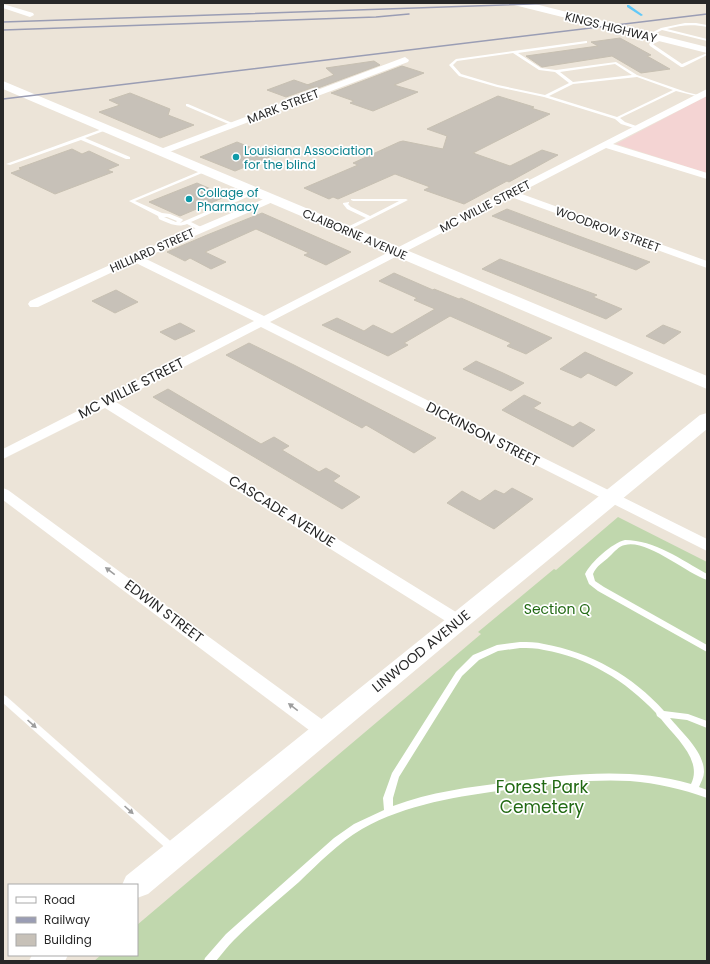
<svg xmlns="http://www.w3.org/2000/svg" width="710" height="964" viewBox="0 0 710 964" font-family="Poppins,sans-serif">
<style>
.medical{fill:#f4d4d3}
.cemetery{fill:#c0d7ad}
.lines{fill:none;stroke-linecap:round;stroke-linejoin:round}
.stream{fill:#61c8f8;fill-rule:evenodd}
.building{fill:#c7c1b8;stroke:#c7c0b2}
.lane{fill:#fff;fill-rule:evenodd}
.street{fill:#fff;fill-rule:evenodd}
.secondary{fill:#fff;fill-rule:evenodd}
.rail{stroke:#9a9db4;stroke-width:1.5}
.oneway{fill:#9e9e9e}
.culture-dot{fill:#0f9aa8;stroke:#fff;stroke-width:1.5}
.labels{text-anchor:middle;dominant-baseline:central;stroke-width:3.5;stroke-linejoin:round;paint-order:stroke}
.far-street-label{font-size:12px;fill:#282828;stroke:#fff}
.far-culture-label{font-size:12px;fill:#0d838f;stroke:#fff;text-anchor:start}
.street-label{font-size:14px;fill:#282828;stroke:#fff}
.park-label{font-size:14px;fill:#216913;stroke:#fff}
.near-park-label{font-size:17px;fill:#216913;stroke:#fff}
</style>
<rect width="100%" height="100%" fill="#ece4d8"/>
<path class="medical" d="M707,96V173L616,144Z"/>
<path class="cemetery" d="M618,517L707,562V961H94L101,955H137V925L481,634L478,632L554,569L556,570Z"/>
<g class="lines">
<path class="stream" d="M627,5H629L643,15L641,16L627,7Z"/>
</g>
<g class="building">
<path d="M620,38L651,55L647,56L670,69L641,73L612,56L542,67L526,56L598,46L591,42Z"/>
<path d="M374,61L380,65L318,88L307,85L334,75L326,68Z"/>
<path d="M402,66L424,73L394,85L418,92L373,111L350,103L354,101L331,93Z"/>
<path d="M294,80L314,87L286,97L267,90Z"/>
<path d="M130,93L170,109L168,115L194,125L160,138L99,112L120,105L109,100Z"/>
<path d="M498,96L534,107L531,108L550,114L473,153L510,166L542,150L558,155L509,182L507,181L464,204L424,190L430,187L395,174L338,199L333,197L329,199L304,188L358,165L353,163L399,142L403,141L443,149L447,136L427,129Z"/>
<path d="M237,142L272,156L235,171L200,157Z"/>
<path d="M72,149L82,154L89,151L119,165L107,170L113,172L55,194L11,173L22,169L19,168Z"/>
<path d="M197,183L227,196L180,216L149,202Z"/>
<path d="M507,209L576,235L650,262L636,270L492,216Z"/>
<path d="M262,213L351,252L326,265L304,255L309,253L256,229L205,252L226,262L211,269L190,258L185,261L167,252L207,235Z"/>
<path d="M500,259L597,295L593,297L622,309L606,319L482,269Z"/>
<path d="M394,273L433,290L434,289L459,299L461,298L552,338L526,354L507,346L511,343L450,316L404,343L408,345L388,356L322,325L337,318L364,331L373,325L392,334L435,309L414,300L417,298L379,281Z"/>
<path d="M116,290L138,302L115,313L92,301Z"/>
<path d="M180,323L195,331L175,340L160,332Z"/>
<path d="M663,325L681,332L664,344L646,336Z"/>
<path d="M249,343L294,365L436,438L414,453L366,425L362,428L226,355Z"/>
<path d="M585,352L605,361L633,373L616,386L588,373L581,378L560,369Z"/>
<path d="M476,361L503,373L524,383L511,391L463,369Z"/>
<path d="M168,389L261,444L274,437L289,446L282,450L319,472L326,468L340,476L333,481L360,497L342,509L153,397Z"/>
<path d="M524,395L541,403L533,408L573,427L580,422L595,430L573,447L502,410Z"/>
<path d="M512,488L533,499L494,529L447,503L462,491L480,501L495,490L504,494Z"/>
</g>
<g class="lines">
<g class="lane">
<path d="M685,23H696L707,25V27C693,24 680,25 667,29L707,39V41L662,30L652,35L649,34L661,28Z"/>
<path d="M663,37L666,38L653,44L654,45L682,64L707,53V55L683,67H681L650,46L649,44L651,42Z"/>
<path d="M586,41H587V43L518,53L541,68L556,70L616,62L637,75L686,92L702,96L700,97L676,91L620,118L625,122L639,127V129H637L621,124L615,119L544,97L497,87L459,76L449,65L456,59ZM513,53L539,70L555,72L569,83L545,95L498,85L461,74L453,65L457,61ZM615,64L632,75L573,82L560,72ZM637,77L673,90L617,117L549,96L573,84Z"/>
<path d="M186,104H188L237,125L233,126L186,106Z"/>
<path d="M105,128L109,129L85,138L130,157V159H126L81,140L10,165L6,164Z"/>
<path d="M203,170L207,171L135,201L162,213L170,214L182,219L183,220L180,223L254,191L258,192L191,222L203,228V230L201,231L187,224C177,228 168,223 159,219L158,216L129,201ZM164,217H167L177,221L176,222Z"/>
<path d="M351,199H406L408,200L345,232L343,231V229L366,218L347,209L343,204V203L349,202V203L348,204L351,207L370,216L399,201H353L351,200Z"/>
<path d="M625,540C654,540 682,560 707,574V580C686,573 647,539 625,545C619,546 614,552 610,556C604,562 596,566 593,574L595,581L604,587L707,645V652L598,591L589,584L585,574C591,562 612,543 625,540Z"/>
<path d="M520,642C528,642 536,642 544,644C590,652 633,676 664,711L688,714L707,721V728L687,720L670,718C682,733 704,751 704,772C704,777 701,782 699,787L707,790V798C682,789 657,783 630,781C594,779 558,783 522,788C467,795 410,802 362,829C338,843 319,863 299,882C277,901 254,920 234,940C227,947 222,954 216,961H204L205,958L226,934L334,838L354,824L384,810L383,798L392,773L456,672L473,655L497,645ZM520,648C528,648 536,648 544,650C587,657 626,681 656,713L657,716L661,719C675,737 703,760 691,784C631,767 570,774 509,782C470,787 430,792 393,806V798L399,777L462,676L479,660L498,651Z"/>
<path d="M3,695L6,696L176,846L178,849L176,852L173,853L170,852L3,703Z"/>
</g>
<g class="street">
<path d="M3,4L33,13L34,15L30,17L3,8Z"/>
<path d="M405,57L409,60L408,62L164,154H158L156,152L158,150Z"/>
<path d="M707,89V96L613,144L707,173V179L606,148L519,193L707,261V268L511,197L270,322L707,539V551L261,327L116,402L464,617L467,621L464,625L458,627L452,625L105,408L3,459V449L254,321L134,262L38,307H30L28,304L30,301L130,256L271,196L276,199L275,201L144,258L264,316Z"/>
<path d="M3,488L8,490L331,726L333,731L331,736L324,738L317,736L3,500Z"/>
</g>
<g class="secondary">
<path d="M513,3H531L707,47V53L514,5Z"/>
<path d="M3,81L707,376V389L3,89Z"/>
<path d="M707,413V429L467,627L148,894L137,898V885H122L126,876L700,415Z"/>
<path d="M32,955H68L65,961H29Z"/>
</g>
<g class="rail">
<path d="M3,22L562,3"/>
<path d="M3,30L376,17L409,14"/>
<path d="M3,99L707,14"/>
</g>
</g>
<defs><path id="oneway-solid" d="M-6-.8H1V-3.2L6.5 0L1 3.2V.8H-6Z"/></defs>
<g class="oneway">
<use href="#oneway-solid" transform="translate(110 571) rotate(-143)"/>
<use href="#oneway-solid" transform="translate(293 707) rotate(-143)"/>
<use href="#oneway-solid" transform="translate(32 724) rotate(42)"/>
<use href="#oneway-solid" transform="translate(129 810) rotate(42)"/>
</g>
<g class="culture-dot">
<circle cx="236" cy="157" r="4"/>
<circle cx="189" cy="199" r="4"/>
</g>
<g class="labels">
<g class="far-street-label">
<text transform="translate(611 27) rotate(14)">KINGS HIGHWAY</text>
<text transform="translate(283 106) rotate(-21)">MARK STREET</text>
<text transform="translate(485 206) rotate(-27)">MC WILLIE STREET</text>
<text transform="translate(608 229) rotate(20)">WOODROW STREET</text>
<text transform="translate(355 234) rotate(23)">CLAIBORNE AVENUE</text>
<text transform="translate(152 250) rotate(-24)">HILLIARD STREET</text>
</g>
<g class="far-culture-label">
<text x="244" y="150">Louisiana Association<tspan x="244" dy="14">for the blind</tspan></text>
<text x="197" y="192">Collage of<tspan x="197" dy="14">Pharmacy</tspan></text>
</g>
<g class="street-label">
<text transform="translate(131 388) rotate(-27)">MC WILLIE STREET</text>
<text transform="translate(483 434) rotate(27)">DICKINSON STREET</text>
<text transform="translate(282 511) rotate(32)">CASCADE AVENUE</text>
<text transform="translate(164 611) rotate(37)">EDWIN STREET</text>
<text transform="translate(421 651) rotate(-39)">LINWOOD AVENUE</text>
</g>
<g class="park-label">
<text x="557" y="609">Section Q</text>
</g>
<g class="near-park-label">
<text x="542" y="787">Forest Park<tspan x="542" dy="20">Cemetery</tspan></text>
</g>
</g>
<rect width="710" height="964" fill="none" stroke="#282828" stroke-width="8"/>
<rect x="8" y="884" width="130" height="72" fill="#ffffff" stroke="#a9a9a9"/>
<rect x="16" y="897" width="20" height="6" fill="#ffffff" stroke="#a9a9a9"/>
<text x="44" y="904" font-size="12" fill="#282828">Road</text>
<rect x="16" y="917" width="20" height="6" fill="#9a9db4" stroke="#a9a9a9"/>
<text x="44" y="924" font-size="12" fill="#282828">Railway</text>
<rect x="16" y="934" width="20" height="12" fill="#c7c1b8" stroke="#a9a9a9"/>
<text x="44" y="944" font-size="12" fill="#282828">Building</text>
</svg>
